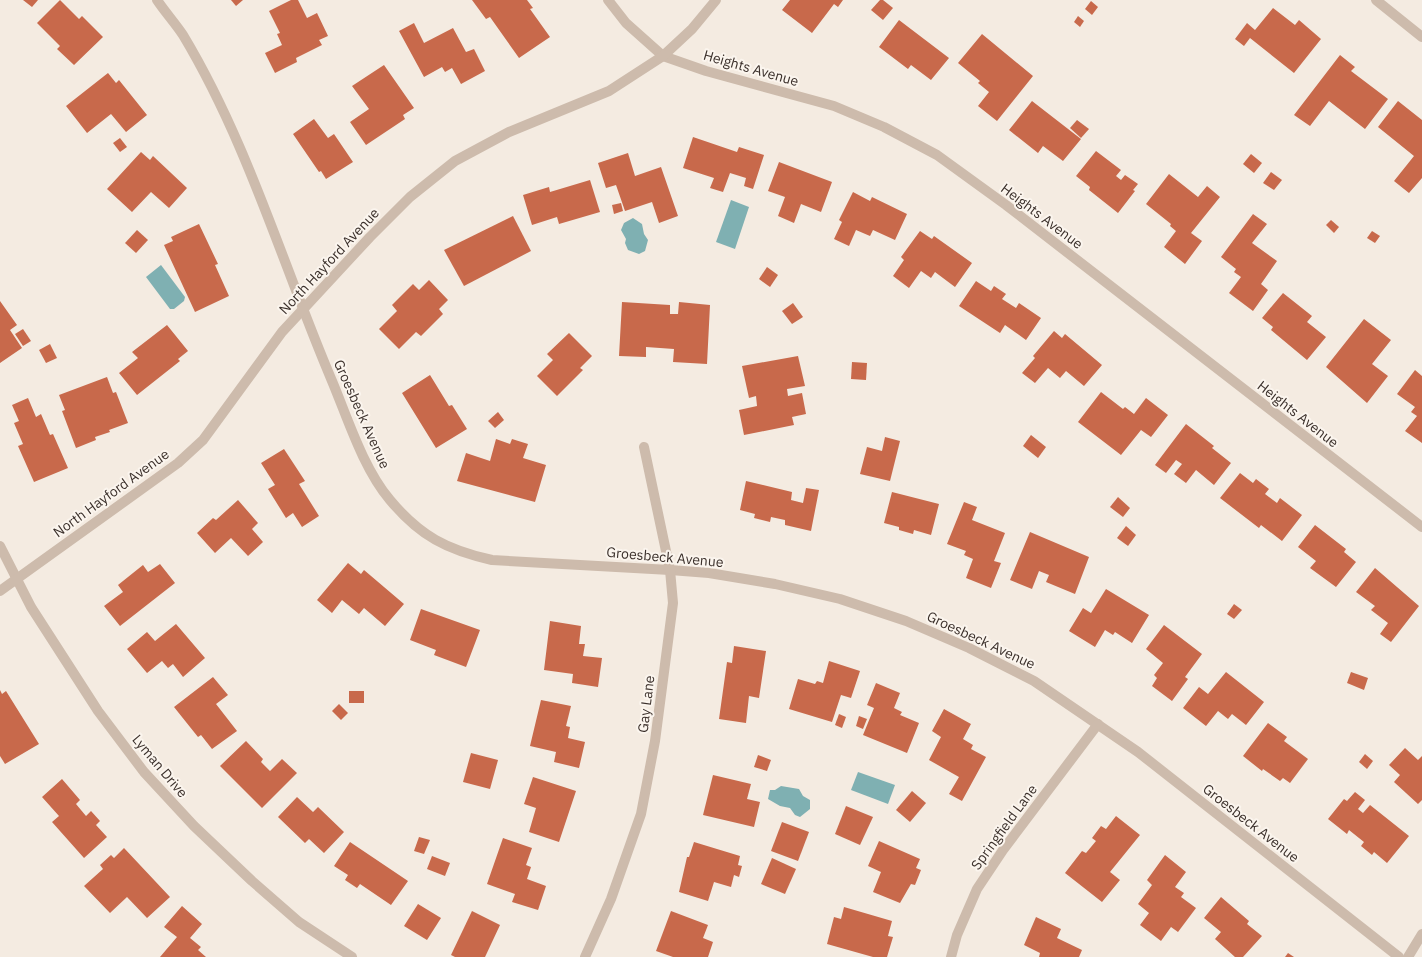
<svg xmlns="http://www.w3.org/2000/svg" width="1422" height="957" viewBox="0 0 1422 957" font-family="'IBM Plex Sans',sans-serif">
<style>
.water{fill:#7fb0b2}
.building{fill:#c8694b}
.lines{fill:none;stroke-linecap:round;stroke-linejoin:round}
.minor{stroke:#cdbbac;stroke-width:10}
.labels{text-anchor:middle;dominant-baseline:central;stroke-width:4;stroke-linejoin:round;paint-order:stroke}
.street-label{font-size:14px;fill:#3b302b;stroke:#fbf5ee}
</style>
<rect width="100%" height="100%" fill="#f4ebe1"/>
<g class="water">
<path d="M731,200L749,207L735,249L716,242Z"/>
<path d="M633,218L642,224L644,234L648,240L645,251L639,254L628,250L625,243L626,239L621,230L624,223Z"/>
<path d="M161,265L185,297L184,301L174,309H170L146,277Z"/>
<path d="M858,772L895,785L888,804L851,790Z"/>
<path d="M781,786L799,789L803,796L810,800V809L800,817L795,815L790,808L780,806L768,799L770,790H775Z"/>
</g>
<g class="building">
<path d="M23,0H38L32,7Z"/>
<path d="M60,0L79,19L82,16L103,37L74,65L57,49L60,46L37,23Z"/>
<path d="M231,0H243L236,6Z"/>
<path d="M291,0H298L307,18L317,13L328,36L319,40L322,45L296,58L297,62L275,73L265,53L282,45L277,34L280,33L269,11Z"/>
<path d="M472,0H527L533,8L530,9L550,37L519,58L490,17L486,19Z"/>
<path d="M790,0H843L838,7L834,4L812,33L782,10Z"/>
<path d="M880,0H883L893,8L883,20L871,10Z"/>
<path d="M1091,1L1098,7L1092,15L1085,9Z"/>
<path d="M1273,8L1295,25L1299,20L1321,39L1294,73L1250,38L1244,46L1235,39L1247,23L1255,30Z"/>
<path d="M1078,16L1084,21L1080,27L1074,22Z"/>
<path d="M899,20L949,58L931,80L911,65L908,69L879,47Z"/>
<path d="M414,23L424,43L453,28L466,52L474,49L485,71L461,84L452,68L445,72L442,67L424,77L399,31Z"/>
<path d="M982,34L1033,76L997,121L978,106L989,92L978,83L980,81L958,63Z"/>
<path d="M1340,55L1355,67L1351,71L1388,99L1365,129L1329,101L1310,126L1294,115Z"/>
<path d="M384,65L414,108L403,115L405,119L366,145L350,122L369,109L352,86Z"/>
<path d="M108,73L116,83L119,80L147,115L126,132L111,114L87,133L66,106Z"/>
<path d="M1032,101L1081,139L1063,161L1043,146L1038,153L1009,130Z"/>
<path d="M1398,101L1422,120V178L1409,193L1394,181L1414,156L1378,127Z"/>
<path d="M314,119L328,138L334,134L353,162L326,179L321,171L319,172L293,134Z"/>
<path d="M1077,120L1089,129L1081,138L1070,128Z"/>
<path d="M693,137L737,152L739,147L764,155L753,189L744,186L746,178L730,173L723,192L710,188L714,178L683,168Z"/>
<path d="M120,138L127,147L120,152L113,143Z"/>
<path d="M1096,151L1121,170L1116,176L1121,180L1125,175L1138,184L1133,190L1135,191L1118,213L1089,190L1090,187L1076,176Z"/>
<path d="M141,152L150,160L153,156L187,188L169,208L151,192L132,212L107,189Z"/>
<path d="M628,153L635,176L661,167L678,216L659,223L652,202L625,211L616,185L606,188L598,163Z"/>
<path d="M1251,154L1262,163L1254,173L1243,164Z"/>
<path d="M779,162L832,182L821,212L801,204L794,223L778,216L785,197L768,191Z"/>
<path d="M1271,172L1282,180L1274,190L1263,183Z"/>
<path d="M1169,174L1198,197L1207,186L1220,197L1191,233L1202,241L1185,264L1164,247L1176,231L1170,226L1171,224L1146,204Z"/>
<path d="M590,180L600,212L559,224L557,217L532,225L523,195L549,187L550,192Z"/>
<path d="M853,192L870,201L872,197L907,214L895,240L873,230L870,236L856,230L849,246L834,239L842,222L839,220Z"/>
<path d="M621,203L623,211L614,214L612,205Z"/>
<path d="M1253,214L1267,224L1252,243L1277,261L1261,284L1268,290L1253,311L1229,293L1241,277L1234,272L1236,269L1221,257Z"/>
<path d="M513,216L531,251L464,286L444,250Z"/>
<path d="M1331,220L1339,227L1334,233L1326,225Z"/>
<path d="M199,224L218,264L215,265L229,296L195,312L164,245L173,241L171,237Z"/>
<path d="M137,230L148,240L136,253L125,243Z"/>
<path d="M920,231L932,239L934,236L972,263L955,287L935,272L931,278L921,271L909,288L893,276L904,260L901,257Z"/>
<path d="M1372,231L1380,236L1375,243L1367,238Z"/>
<path d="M767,267L778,275L770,287L759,279Z"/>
<path d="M429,280L448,300L439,309L443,314L421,336L416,332L399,349L379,329L397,311L392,305L413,284L419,290Z"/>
<path d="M976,281L991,291L994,286L1006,294L1002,299L1016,308L1019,303L1041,318L1026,340L1005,325L1000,333L959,306Z"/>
<path d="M1283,293L1312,316L1307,322L1326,337L1307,360L1271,330L1273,327L1262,318Z"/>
<path d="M0,301L17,325L10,330L22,348L0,363Z"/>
<path d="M622,302L670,305V314H678L679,302L710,305L707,364L673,362L674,349L646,347V357L619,356Z"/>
<path d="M793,303L803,317L792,324L782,311Z"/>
<path d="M1364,319L1391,340L1372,364L1388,376L1367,403L1326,367Z"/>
<path d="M167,325L188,351L178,359L180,361L137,395L119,373L138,358L132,352Z"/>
<path d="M23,329L31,341L23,346L15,334Z"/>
<path d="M1054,331L1062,338L1065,334L1102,365L1084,386L1066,371L1060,378L1048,368L1035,383L1022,373L1035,358L1033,356Z"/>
<path d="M569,333L592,356L580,368L583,370L557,396L537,376L553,360L547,354Z"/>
<path d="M50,344L57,358L46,363L39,350Z"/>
<path d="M798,356L805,386L787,389L788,396L802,393L806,414L792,417L794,425L744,435L739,410L757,406L756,396L749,398L742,366Z"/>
<path d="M852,362L867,363L866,380L851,379Z"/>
<path d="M1415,370L1422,376V443L1405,431L1417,416L1411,412L1415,407L1397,394Z"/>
<path d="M430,375L449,406L452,405L467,429L436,448L402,393Z"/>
<path d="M107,377L113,393L116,392L128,423L109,430L110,432L95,437L96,440L76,448L62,411L65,410L59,395Z"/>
<path d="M1101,392L1123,409L1125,407L1134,414L1146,398L1168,415L1151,437L1141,430L1121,455L1078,422Z"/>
<path d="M28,398L36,417L41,414L50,435L53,434L68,468L34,482L18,446L23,444L14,423L19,421L12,405Z"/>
<path d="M498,412L504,420L495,428L488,421Z"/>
<path d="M1186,424L1214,446L1212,448L1231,463L1214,485L1196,470L1186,483L1174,474L1182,464L1176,460L1166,473L1155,465Z"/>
<path d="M1031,435L1046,447L1038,458L1023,446Z"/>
<path d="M885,437L900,441L890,481L860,474L867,447L882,451Z"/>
<path d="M496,439L510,444L512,439L528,444L523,458L546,465L535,502L457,481L466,453L490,461Z"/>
<path d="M284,449L305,481L299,484L319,516L302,527L293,513L286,518L268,489L275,485L261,463Z"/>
<path d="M1240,473L1253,483L1256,479L1269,489L1265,494L1277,503L1280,498L1302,515L1282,541L1261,525L1259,528L1220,498Z"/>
<path d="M746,481L792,492L791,500L803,503L806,488L819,490L811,531L785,525V520L771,517L770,522L754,518L755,514L740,510Z"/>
<path d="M892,492L939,504L931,535L914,530L913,534L899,530V527L884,523Z"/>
<path d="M1118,497L1130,508L1123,517L1110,507Z"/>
<path d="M238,500L258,523L252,529L263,542L248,556L231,538L215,553L197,533L213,518L216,520Z"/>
<path d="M964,502L977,507L972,520L1005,533L994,561L1001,563L991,588L966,578L973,559L964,555L966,551L947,544Z"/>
<path d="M1315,525L1346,549L1344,552L1356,562L1336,587L1310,568L1316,561L1298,547Z"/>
<path d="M1126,526L1136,535L1128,546L1117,538Z"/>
<path d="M1030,532L1089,557L1075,594L1046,582L1049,575L1039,571L1032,589L1010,580Z"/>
<path d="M348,563L361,574L364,570L404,604L385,626L364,608L359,614L342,600L332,613L317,600Z"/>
<path d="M160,564L175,583L120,626L104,606L123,592L118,585L143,565L148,572Z"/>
<path d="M1375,568L1419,606L1391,642L1380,634L1388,623L1371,610L1375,606L1356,592Z"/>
<path d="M1106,589L1149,615L1132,643L1115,632L1113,635L1105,630L1095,647L1069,631L1083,608L1091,613Z"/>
<path d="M1234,604L1242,610L1234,619L1227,614Z"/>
<path d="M421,609L480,630L466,667L434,655L436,650L410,640Z"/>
<path d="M550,621L581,626L579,644H585L583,656L602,658L598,687L572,683L573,674L544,670Z"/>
<path d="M176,624L205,658L183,677L173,664L168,668L162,661L147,673L127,649L147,632L155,641Z"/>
<path d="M1164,625L1202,654L1185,677L1188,679L1172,701L1152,686L1157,678L1154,675L1163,663L1146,649Z"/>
<path d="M734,646L766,651L759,698L749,696L746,723L719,719L727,662L732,663Z"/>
<path d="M829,661L860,671L851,698L841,695L832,722L789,709L798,679L815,684L817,681L823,683Z"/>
<path d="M1226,672L1264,702L1246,725L1232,714L1228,719L1218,711L1206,726L1183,708L1199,687L1208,694Z"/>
<path d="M1351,672L1368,678L1364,690L1347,683Z"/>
<path d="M213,677L228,695L216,704L237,731L212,749L201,735L198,737L174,707Z"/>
<path d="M876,683L900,693L894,708L902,712L900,715L919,723L907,753L863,735L874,708L867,705Z"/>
<path d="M0,690L2,694L6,691L39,744L5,764L0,756Z"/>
<rect x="349" y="691" width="15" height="12"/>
<path d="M541,700L571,706L566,726L570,727L568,738L585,742L579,768L554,762L556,752L530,746Z"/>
<path d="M339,704L348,713L341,720L332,711Z"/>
<path d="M944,709L971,724L963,739L973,745L971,749L986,757L962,801L949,794L959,777L929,760L941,737L932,731Z"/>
<path d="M839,714L846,717L842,728L835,725Z"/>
<path d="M859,716L867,719L863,729L856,726Z"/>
<path d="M1268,723L1287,737L1284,741L1308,759L1290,783L1283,778L1280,781L1263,769L1262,771L1243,756Z"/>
<path d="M246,741L263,759L261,762L270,771L282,759L297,773L262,808L220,766Z"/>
<path d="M1405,748L1418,760L1422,756V800L1418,804L1394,782L1400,775L1389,765Z"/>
<path d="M471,753L498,760L490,789L463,782Z"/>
<path d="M1365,754L1373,761L1367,769L1359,762Z"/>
<path d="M758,755L771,760L767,771L754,767Z"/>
<path d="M713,775L751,784L747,799L760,802L754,827L703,815Z"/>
<path d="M533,777L576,791L559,842L529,832L536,808L524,804Z"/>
<path d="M62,779L80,800L76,804L86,816L91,811L100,821L96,825L107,837L84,858L52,822L59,816L42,797Z"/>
<path d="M912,791L926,803L910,822L896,810Z"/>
<path d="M1355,792L1365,800L1358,809L1363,813L1370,805L1409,836L1387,863L1374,852L1372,855L1361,846L1364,842L1349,830L1347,834L1328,819L1344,799L1347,801Z"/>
<path d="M297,797L313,812L318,807L344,832L324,853L309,839L305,843L278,817Z"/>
<path d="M846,806L873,817L860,845L835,834Z"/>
<path d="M1116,816L1140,835L1110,872L1120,880L1102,902L1065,873L1082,851L1086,853L1096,841L1092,838L1101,826L1106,829Z"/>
<path d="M782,822L809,832L798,861L771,851Z"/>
<path d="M419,837L430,840L424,854L414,851Z"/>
<path d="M503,838L532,848L526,865L531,867L527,879L546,886L538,910L512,902L515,894L487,884Z"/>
<path d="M879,841L920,859L916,868L921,870L915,885L911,884L900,903L873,892L881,872L868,866Z"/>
<path d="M350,842L408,881L391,905L360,884L357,888L345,880L348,875L334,866Z"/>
<path d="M694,842L740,856L738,865L742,866L739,877L734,875L731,887L714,882L708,901L679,892L687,857H689Z"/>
<path d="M124,848L170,897L147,918L127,897L110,913L84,886L103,869L100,865L111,855L114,858Z"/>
<path d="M1165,855L1186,872L1175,887L1184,893L1181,897L1196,908L1178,932L1171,927L1161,941L1140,925L1149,913L1138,904L1152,885L1147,880Z"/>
<path d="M432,856L450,863L445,876L427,869Z"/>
<path d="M772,858L796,869L785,894L761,884Z"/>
<path d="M1221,897L1249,921L1247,924L1262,936L1243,957H1235L1215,939L1221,932L1204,918Z"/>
<path d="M418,904L441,918L427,940L404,926Z"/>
<path d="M182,906L202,924L190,938L201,947L198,950L206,957H160L177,937L164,927Z"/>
<path d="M844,907L892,921L888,936L893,937L887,957H873L827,944L834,917L841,919Z"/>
<path d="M472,911L500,925L485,957H455L451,955Z"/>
<path d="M671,911L708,925L703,938L713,942L708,957H673L656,951Z"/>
<path d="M1036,917L1061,929L1057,938L1082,950L1079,957H1039L1040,953L1024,945Z"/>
<path d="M1288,953L1294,957H1285Z"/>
</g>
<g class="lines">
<g class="minor">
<path d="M157,0C165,12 175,23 183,35C248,143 283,266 332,381C348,419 363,468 390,500C420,536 447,550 492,560L670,570L709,573L775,584L840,599L906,621L969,648L1034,681L1138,752L1399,957"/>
<path d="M608,0L626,23L663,56L706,71L834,106L884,127L937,155L1006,205L1422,527"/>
<path d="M1376,0L1422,37"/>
<path d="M0,546L31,607L98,711L144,772L194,826L252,881L299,922L352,957"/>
<path d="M0,591L178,463L203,440L282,332L370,237L410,197L455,161L509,132L609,91L663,56L692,29L716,0"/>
<path d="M585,957L611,899L641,814L655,741L673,603L670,570L644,447"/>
<path d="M951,957L957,935L977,889L1003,850L1098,724"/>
<path d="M1408,957L1422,934"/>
</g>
</g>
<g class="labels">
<g class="street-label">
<text transform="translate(751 68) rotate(16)">Heights Avenue</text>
<text transform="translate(1042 216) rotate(37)">Heights Avenue</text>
<text transform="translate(329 261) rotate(-47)">North Hayford Avenue</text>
<text transform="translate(362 414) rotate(66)">Groesbeck Avenue</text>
<text transform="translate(1298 414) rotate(38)">Heights Avenue</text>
<text transform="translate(111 493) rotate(-36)">North Hayford Avenue</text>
<text transform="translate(665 557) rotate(5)">Groesbeck Avenue</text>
<text transform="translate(981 640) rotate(25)">Groesbeck Avenue</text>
<text transform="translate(646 704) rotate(-83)">Gay Lane</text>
<text transform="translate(160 766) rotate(50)">Lyman Drive</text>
<text transform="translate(1251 823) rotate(38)">Groesbeck Avenue</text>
<text transform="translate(1004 827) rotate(-54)">Springfield Lane</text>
</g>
</g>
</svg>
